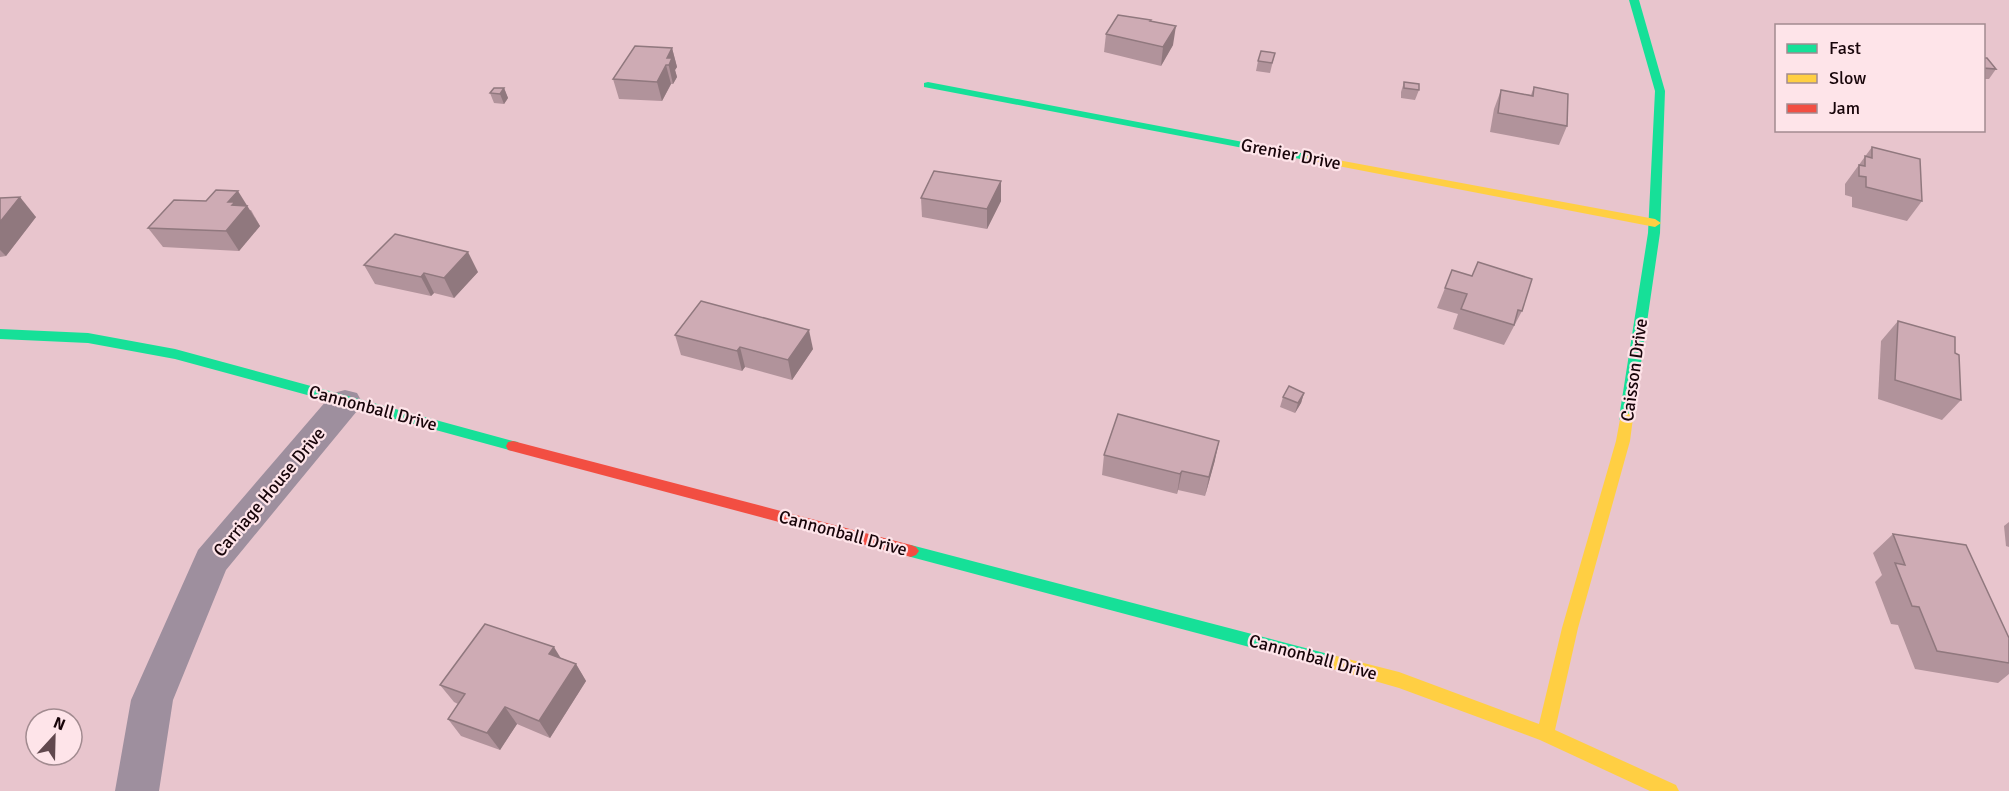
<svg xmlns="http://www.w3.org/2000/svg" width="2009" height="791" viewBox="0 0 2009 791" font-family="Signika,sans-serif">
<style>
.lines{fill:none;stroke-linecap:round;stroke-linejoin:round}
.street{fill:#9e8f9e;fill-rule:evenodd}
.fast{fill:#16e098;fill-rule:evenodd}
.slow{fill:#ffcf43;fill-rule:evenodd}
.jam{fill:#f24e42;fill-rule:evenodd}
.wall{fill:#b1939b}
.shaded-wall{fill:#90787e}
.building{fill:#ceabb4;stroke:#90787e;stroke-width:1.5}
.labels{text-anchor:middle;dominant-baseline:central;stroke-width:4.5;stroke-linejoin:round;paint-order:stroke}
.street-label{font-size:18px;fill:#18050a;stroke:#fee4e9}
</style>
<rect width="100%" height="100%" fill="#e8c5cd"/>
<g class="lines">
<path class="street" d="M345,390L357,393L362,402L357,411L226,570L173,700L159,791H115L131,700L198,550L333,393Z"/>
<g class="fast">
<path d="M1629,0H1639L1665,91L1660,233L1633,418L1631,422H1621L1619,418L1648,233L1655,91Z"/>
<path d="M928,82L1311,155L1316,158L1311,161L924,87V83Z"/>
<path d="M0,329L88,333L175,349L513,441L518,442L520,446L518,450L513,451L175,359L88,343L0,339Z"/>
<path d="M911,545L1332,655L1338,657L1340,662L1338,667L1332,669L911,557L906,555L903,551L906,547Z"/>
</g>
<g class="slow">
<path d="M1311,155L1655,219L1661,223L1655,227L1307,160V156Z"/>
<path d="M1626,413L1631,414L1633,418L1630,441L1578,628L1555,730L1676,785L1679,791H1650L1540,740L1399,688L1326,667L1324,662L1326,657L1332,655L1399,672L1539,724L1562,628L1616,441L1621,414Z"/>
</g>
<path class="jam" d="M513,441L911,545L916,547L919,551L916,555L911,557L508,450L506,446L508,442Z"/>
</g>
<g class="wall">
<path d="M1151,21L1173,45L1161,66L1104,52L1106,34Z"/>
<path d="M672,48L677,67L675,70L677,77L673,84H671L662,101L619,99L613,79Z"/>
<path d="M1275,53L1270,73L1256,71L1258,61Z"/>
<path d="M1983,58L1996,69L1989,79H1983Z"/>
<path d="M1404,82L1419,90L1415,100L1401,98V92Z"/>
<path d="M1534,87L1567,126L1559,145L1490,132L1494,109L1501,90L1531,95Z"/>
<path d="M504,88L508,98L504,104L494,103L490,93Z"/>
<path d="M1872,147L1922,201L1907,221L1852,207V197L1845,195V184Z"/>
<path d="M1001,181V201L987,229L922,217L921,198Z"/>
<path d="M0,198L36,217L6,256L0,257Z"/>
<path d="M251,210L260,226L239,251L163,247L148,228Z"/>
<path d="M364,265L478,272L454,298L434,293L431,296L375,284Z"/>
<path d="M1445,288L1522,311L1504,345L1453,329L1458,314L1437,308Z"/>
<path d="M1898,321L1955,353L1961,400L1942,420L1878,399L1881,341Z"/>
<path d="M675,335L813,349L792,380L745,367L742,371L681,355Z"/>
<path d="M1304,393L1301,403L1295,413L1280,407L1283,397Z"/>
<path d="M1104,455L1215,460L1205,496L1178,490L1177,494L1102,475Z"/>
<path d="M2009,522V547L2006,546L2004,526Z"/>
<path d="M1893,534L2009,638V674L1998,683L1915,669L1898,625L1891,624L1875,582L1882,575L1873,553Z"/>
<path d="M561,658L576,664L586,681L550,738L517,724L500,750L461,736L448,719L458,704L454,702L440,685Z"/>
</g>
<g class="shaded-wall">
<path d="M1176,26L1173,45L1161,66L1163,47Z"/>
<path d="M672,48L677,67L675,70L677,77L673,84L667,58Z"/>
<path d="M666,65L671,84L662,101L657,82Z"/>
<path d="M504,88L508,98L504,104L500,94Z"/>
<path d="M1001,181V201L987,229V209Z"/>
<path d="M238,191L260,226L239,251L226,231L228,202Z"/>
<path d="M20,197L36,217L6,256L0,250V222Z"/>
<path d="M468,252L478,272L454,298L444,278Z"/>
<path d="M424,273L434,293L431,296L421,277Z"/>
<path d="M809,330L813,349L792,380L788,360Z"/>
<path d="M740,347L745,367L742,371L737,351Z"/>
<path d="M1304,393L1301,403L1295,413L1298,403Z"/>
<path d="M1219,441L1215,460L1205,496L1209,477Z"/>
<path d="M1182,471L1178,490L1177,494L1180,474Z"/>
<path d="M554,647L565,665L549,654Z"/>
<path d="M576,664L586,681L550,738L539,721Z"/>
<path d="M505,707L517,724L500,750L487,733Z"/>
</g>
<g class="building">
<path d="M1118,15L1151,20L1150,21L1176,26L1163,47L1106,34Z"/>
<path d="M635,46L672,48L667,58H672L669,65H666L657,82L613,79Z"/>
<path d="M1261,51L1275,53L1272,63L1258,61Z"/>
<path d="M1983,58H1987L1996,69L1983,68Z"/>
<path d="M1404,82L1419,84V90L1404,88Z"/>
<path d="M1534,87L1568,94L1567,126L1498,113L1501,90L1533,96Z"/>
<path d="M494,88H504L500,94L490,93Z"/>
<path d="M1872,147L1920,159L1922,201L1866,187V177L1859,176V165L1865,166V156L1872,158Z"/>
<path d="M934,171L1001,181L987,209L921,198Z"/>
<path d="M216,190L238,191L228,202H235L232,205L247,206L226,231L148,228L174,200L206,201Z"/>
<path d="M20,197L0,222V198Z"/>
<path d="M395,234L468,252L444,278L424,273L421,277L364,265Z"/>
<path d="M1478,262L1532,279L1522,311L1518,310L1514,325L1461,309L1467,294L1445,288L1452,270L1472,276Z"/>
<path d="M701,301L809,330L788,360L740,347L737,351L675,335Z"/>
<path d="M1898,321L1955,337V353L1959,355L1961,400L1895,380Z"/>
<path d="M1289,386L1304,393L1298,403L1283,397Z"/>
<path d="M1118,414L1219,441L1209,477L1182,471L1180,474L1104,455Z"/>
<path d="M1893,534L1966,545L2009,638V663L1937,651L1919,607L1912,606L1895,563L1905,565Z"/>
<path d="M485,624L554,647L549,654L576,664L539,721L505,707L487,733L448,719L465,694L440,685Z"/>
</g>
<g class="labels">
<g class="street-label">
<text transform="translate(1291 154) rotate(11)">Grenier Drive</text>
<text transform="translate(1634 370) rotate(-82)">Caisson Drive</text>
<text transform="translate(373 408) rotate(15)">Cannonball Drive</text>
<text transform="translate(269 492) rotate(-50)">Carriage House Drive</text>
<text transform="translate(843 533) rotate(15)">Cannonball Drive</text>
<text transform="translate(1313 657) rotate(15)">Cannonball Drive</text>
</g>
</g>
<rect x="1775" y="24" width="210" height="108" fill="#fee4e9" stroke="#a28b90" stroke-width="1.5"/>
<rect x="1787" y="44" width="30" height="9" fill="#16e098" stroke="#a28b90" stroke-width="1.5"/>
<text x="1829" y="54" font-size="18" fill="#18050a">Fast</text>
<rect x="1787" y="74" width="30" height="9" fill="#ffcf43" stroke="#a28b90" stroke-width="1.5"/>
<text x="1829" y="84" font-size="18" fill="#18050a">Slow</text>
<rect x="1787" y="104" width="30" height="9" fill="#f24e42" stroke="#a28b90" stroke-width="1.5"/>
<text x="1829" y="114" font-size="18" fill="#18050a">Jam</text>
<g transform="translate(54 737) rotate(22)"><circle r="28" fill="#fee4e9" stroke="#a28b90" stroke-width="1.5"/>
<path d="M0-4.5L10 22L0 15L-10 22Z" fill="#61484e"/>
<text y="-9" font-size="16" font-weight="bold" text-anchor="middle" fill="#18050a">N</text>
</g>
</svg>
